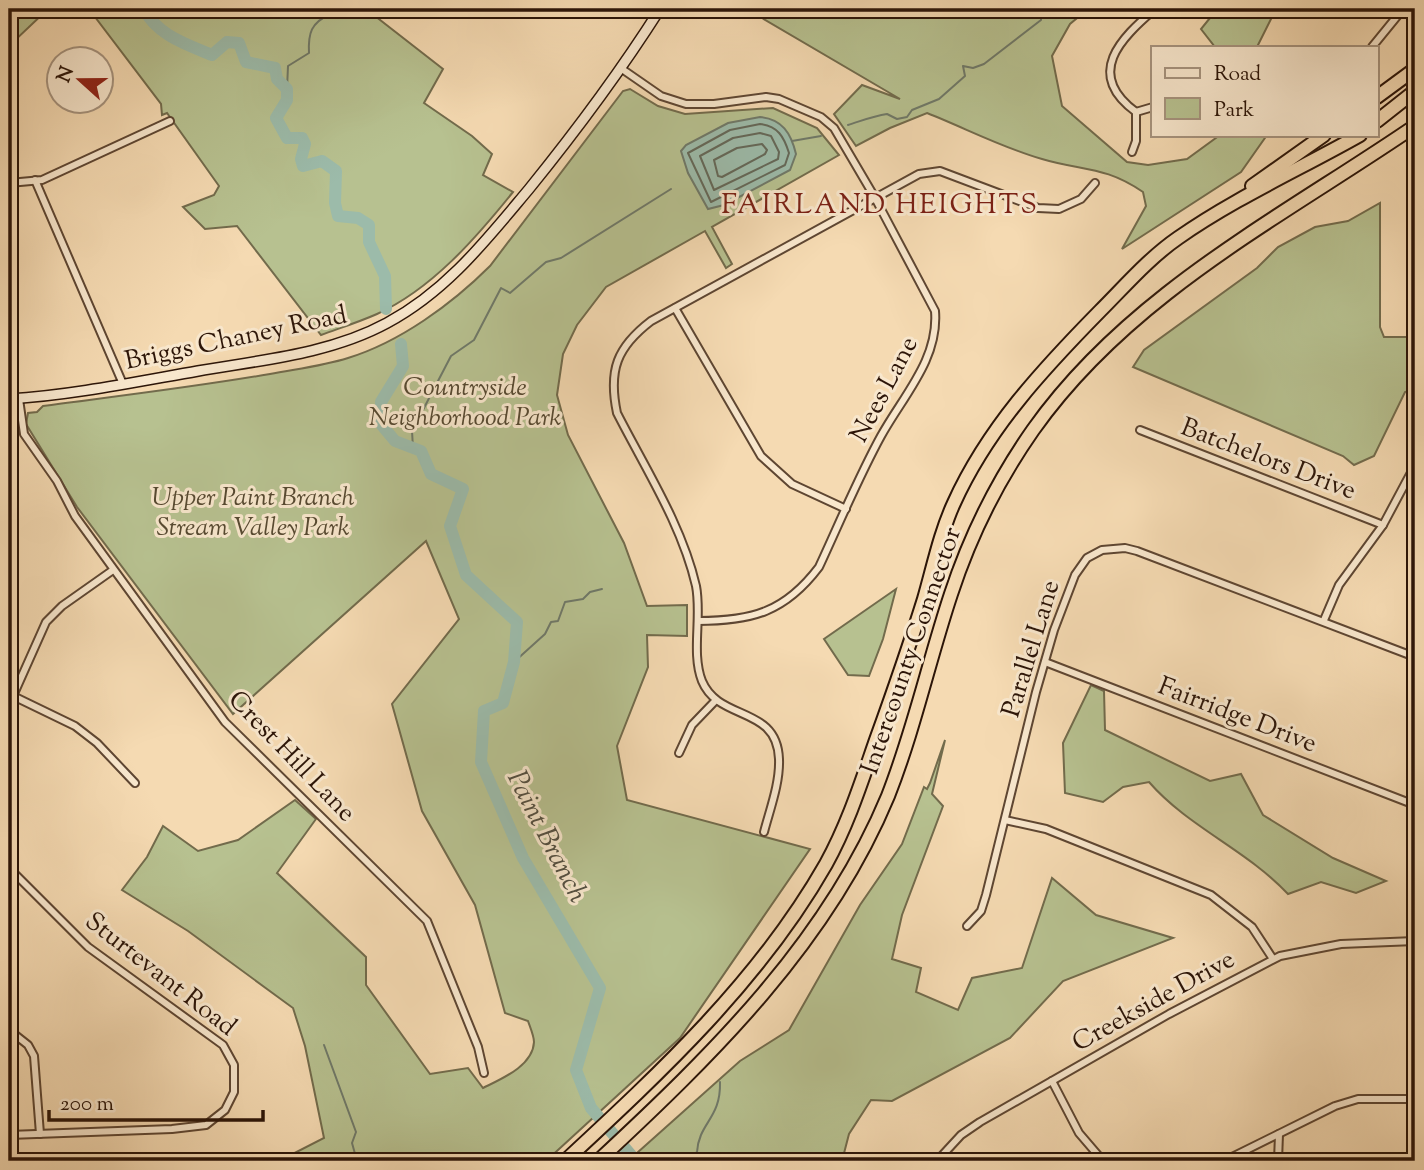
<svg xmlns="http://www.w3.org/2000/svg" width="1424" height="1170" viewBox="0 0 1424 1170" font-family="'Sorts Mill Goudy',serif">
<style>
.green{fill:#b7c190;stroke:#726b4c;stroke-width:2}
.water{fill:#9cbbaa;stroke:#6f7969;stroke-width:2}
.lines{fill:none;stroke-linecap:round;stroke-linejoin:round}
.shore{stroke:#646859;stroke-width:2}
.stream{stroke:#6f7969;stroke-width:2}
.river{stroke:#9cbbaa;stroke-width:12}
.street-casing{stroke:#5e4632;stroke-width:10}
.secondary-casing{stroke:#2c1508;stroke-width:12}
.highway-casing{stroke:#2c1508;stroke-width:16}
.street{stroke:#f8e7cd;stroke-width:6}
.secondary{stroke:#f8e7cd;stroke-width:9}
.highway{stroke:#f5dab2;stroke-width:12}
.labels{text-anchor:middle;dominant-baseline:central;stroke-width:6;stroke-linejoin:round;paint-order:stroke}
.street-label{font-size:26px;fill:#2c1508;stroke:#f8e7cd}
.park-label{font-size:26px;font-style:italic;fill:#564931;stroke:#f8e7cd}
.neighbourhood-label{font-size:28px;letter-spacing:2px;fill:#7a1f14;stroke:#f8e7cd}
.water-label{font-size:28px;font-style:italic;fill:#534f41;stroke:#f8e7cd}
</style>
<rect width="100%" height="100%" fill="#f5dab2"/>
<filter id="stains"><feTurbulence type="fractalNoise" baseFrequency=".00286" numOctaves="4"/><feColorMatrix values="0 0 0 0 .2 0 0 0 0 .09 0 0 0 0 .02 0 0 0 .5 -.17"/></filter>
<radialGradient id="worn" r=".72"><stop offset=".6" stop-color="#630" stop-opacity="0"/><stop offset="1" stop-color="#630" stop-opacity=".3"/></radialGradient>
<g class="green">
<path d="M9,9H48L12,43L17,73L9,75Z"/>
<path d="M89,9H366L443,69L424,103L472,136L492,154L483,175L513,192C476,238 432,289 377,314C359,322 340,328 321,335L237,226L205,229L183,207L214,195L219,186L167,113L162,115L161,104Z"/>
<path d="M767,9H1088L1070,24L1052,56L1062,106L1127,162L1148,165L1187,159L1220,135H1267L1241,172L1122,249L1146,206L1143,192C1105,166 1083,171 1042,159C1003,148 965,128 927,113L890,128L856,146L834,114L862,85L900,99L762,18Z"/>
<path d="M1229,9H1276L1257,47H1215L1201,29L1214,13Z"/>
<path d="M630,89L658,106L685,114L773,108L817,128L839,155L712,227L732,264L726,268L705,231L606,287L577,325L563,354L557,395L568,435L624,543L647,606L687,605V636L647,635L648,667L617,746L627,800L810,849L680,1038L546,1161H279L324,1138L305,1046L293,1008L188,931L122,890L147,857L163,826L198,851L238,840L295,800L316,819L277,873L366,957V985L430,1074L468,1068L483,1088C501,1079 533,1066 534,1042C534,1036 530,1027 528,1021L505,1013L475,905L422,811L392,704L459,619L426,541L233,714L77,507L26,424L28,413L37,412L43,406C119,396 195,387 270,374C296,369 323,366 348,358C400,342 452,304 490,266L623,91Z"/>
<path d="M1380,203V327L1384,337H1415V389L1405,392L1374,456L1354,465L1343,456L1133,367L1144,350L1257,268L1278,247L1315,227L1348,221Z"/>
<path d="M896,589L883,639L869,676L848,675L824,639Z"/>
<path d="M1091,685L1104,691L1105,730L1210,781L1241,774L1263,815L1333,858L1386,881L1356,893L1321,882L1288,894C1247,850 1188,827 1149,782L1123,787L1103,802L1065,793L1063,743Z"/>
<path d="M945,740L932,794L943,806L902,915L892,959L921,968L916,992L958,1010L972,978L1022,968L1052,878L1096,915L1173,938L1063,981L1010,1038L892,1101L871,1100L849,1134L842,1161H628L740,1061L789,1030L860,905L902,844L924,787L927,789L930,783Z"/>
</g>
<path class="water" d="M760,117C782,119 791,133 796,154L790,170L724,205L708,209L688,173L681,151L686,145L728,123Z"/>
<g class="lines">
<g class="shore">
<path d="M760,124C778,126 784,137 789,153L785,165L711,202L688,153L730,130Z"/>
<path d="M760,133L771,136L779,152L778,159L714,190L700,156L733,138Z"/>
<path d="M762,144L767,150L765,154L722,177L718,176L714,160L737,148Z"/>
</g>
<g class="stream">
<path d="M287,89L288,66L309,53C308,33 311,23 330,14L340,16L345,9"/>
<path d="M848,125C861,121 873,116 887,114L897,119L907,117L912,110L939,99L965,76L963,66L973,68L984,64L1041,20V14L1053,9"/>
<path d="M792,141L821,136"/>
<path d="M413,448L412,431L451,356L474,340L501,288L510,293L546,262L561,258L671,189"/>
<path d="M514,662L545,634L551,622L558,621L565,602L583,599L590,592L602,589"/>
<path d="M324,1045L356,1132L352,1143L357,1161"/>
<path d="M687,1161L697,1152C699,1122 721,1119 720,1082"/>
</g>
<g class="river">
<path d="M144,9C157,35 186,44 212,55L227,42L239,43L246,62L275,68L277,79L287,89V100L276,118L287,138H302L305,144L301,159L303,166L322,161L336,171L335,203L338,216L358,218L369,225V242L385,276L386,309"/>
<path d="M401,344L403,366L381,402L380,423L395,441L421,451L431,474L463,489L450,526L466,575L517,622L514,662L503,703L484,711L481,762L523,858L600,988L576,1070L591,1108L636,1161"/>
</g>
<g class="street-casing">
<g id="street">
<path d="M1372,47L1403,9"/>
<path d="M622,69L661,96L686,104H714L766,97L779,99L821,117L834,128L874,196L935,311C939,359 903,396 881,436C858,478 839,524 819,567C785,612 752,621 698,621"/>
<path d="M1136,112L1153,107"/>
<path d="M1132,152L1136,141V112C1084,74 1121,38 1155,9"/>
<path d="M35,180L123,384"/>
<path d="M9,183L42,180L170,121"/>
<path d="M675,308L761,456L792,484L846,509"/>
<path d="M19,399L24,434L57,481L75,516L225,722L427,921L478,1047L484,1073"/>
<path d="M1140,430L1383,525"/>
<path d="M1324,620L1339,585L1383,525L1415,465"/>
<path d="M1045,662L1415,805"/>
<path d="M11,695L75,726L97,743L135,783"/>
<path d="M13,696L46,622L62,606L113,570"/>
<path d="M679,753L692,725L716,700"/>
<path d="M1005,820L1046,829L1211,895L1252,927L1273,959"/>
<path d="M764,832C770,809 780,783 779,759C777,705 719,722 702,681C691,653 702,617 696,586C682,525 645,468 617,413C608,370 617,347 651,321L919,174L940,171L1038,208L1059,209L1081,199L1095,183"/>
<path d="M9,868L88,947L223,1045L234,1065V1092L225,1110L206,1125L172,1129L9,1135"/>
<path d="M967,926L981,911L986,895L1036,692L1054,630L1075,575L1087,558L1102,550L1125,548L1137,551L1415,657"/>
<path d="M9,1030L28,1045L34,1056L40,1134"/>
<path d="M1052,1081L1079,1133L1103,1161"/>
<path d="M937,1161L961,1135L980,1122L1169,1014L1280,956L1341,944L1415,941"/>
<path d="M1224,1161L1335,1106L1358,1099H1415"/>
<path d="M1278,1161L1279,1134"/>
</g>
</g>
<g class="secondary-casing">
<path id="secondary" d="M9,399C72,395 135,382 198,371C261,360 330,354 387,323C447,291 487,239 529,189C576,131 620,72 660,9"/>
</g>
<g class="highway-casing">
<g id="highway">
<path d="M1377,97L1415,69"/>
<path d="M1377,121L1415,91"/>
<path d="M1252,186L1324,135"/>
<path d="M565,1161C662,1071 760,980 826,864C848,824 861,783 876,740C893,693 909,647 924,599C933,568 940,533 954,503C988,428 1043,369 1100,311C1125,286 1149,258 1178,238C1235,198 1300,169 1360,135"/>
<path d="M598,1161C712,1055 827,943 888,796C914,730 929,660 951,594C970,536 998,480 1033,430C1129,294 1282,217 1415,126"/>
</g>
</g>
<use href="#street" class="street"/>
<use href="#secondary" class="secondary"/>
<use href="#highway" class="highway"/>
</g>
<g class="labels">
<g class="street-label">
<text transform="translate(236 339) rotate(-12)">Briggs Chaney Road</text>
<text transform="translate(885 390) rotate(-62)">Nees Lane</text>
<text transform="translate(1268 460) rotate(21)">Batchelors Drive</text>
<text transform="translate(1032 649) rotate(-73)">Parallel Lane</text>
<text transform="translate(912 651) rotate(-71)">Intercounty Connector</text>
<text transform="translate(1237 716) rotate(21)">Fairridge Drive</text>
<text transform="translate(291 757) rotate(46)">Crest Hill Lane</text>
<text transform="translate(160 975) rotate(38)">Sturtevant Road</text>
<text transform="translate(1154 1002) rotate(-29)">Creekside Drive</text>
</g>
<g class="park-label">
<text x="465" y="388">Countryside<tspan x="465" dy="30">Neighborhood Park</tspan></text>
<text x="253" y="498">Upper Paint Branch<tspan x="253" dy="30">Stream Valley Park</tspan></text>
</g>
<g class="neighbourhood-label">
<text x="880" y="206">FAIRLAND HEIGHTS</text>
</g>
<g class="water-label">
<text transform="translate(546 837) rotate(63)">Paint Branch</text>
</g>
</g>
<rect width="1424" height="1170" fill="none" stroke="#f5dab2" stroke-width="35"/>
<rect x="10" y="10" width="1403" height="1149" fill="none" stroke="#2c1508" stroke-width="3.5"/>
<rect x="18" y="18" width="1389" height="1135" fill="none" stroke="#2c1508" stroke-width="2"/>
<rect x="1151" y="46" width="228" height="91" fill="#f8e7cd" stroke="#a6937e" stroke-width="2"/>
<rect x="1165" y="68" width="35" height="10" fill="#f8e7cd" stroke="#a6937e" stroke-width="2"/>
<text x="1214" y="80" font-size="21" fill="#2c1508">Road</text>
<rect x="1165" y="98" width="35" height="21" fill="#b7c190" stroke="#a6937e" stroke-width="2"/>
<text x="1214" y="116" font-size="21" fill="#2c1508">Park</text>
<g transform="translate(80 80) rotate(291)"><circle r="33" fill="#f8e7cd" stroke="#a6937e" stroke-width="2"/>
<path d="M0-5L12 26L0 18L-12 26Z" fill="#8f2418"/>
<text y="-10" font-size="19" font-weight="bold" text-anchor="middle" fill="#2c1508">N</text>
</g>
<path d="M49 1110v10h214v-10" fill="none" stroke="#2c1508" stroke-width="3.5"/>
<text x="60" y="1110" font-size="21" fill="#2c1508" stroke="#f8e7cd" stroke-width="5" paint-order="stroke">200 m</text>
<rect width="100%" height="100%" filter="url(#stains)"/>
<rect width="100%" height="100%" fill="url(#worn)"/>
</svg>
